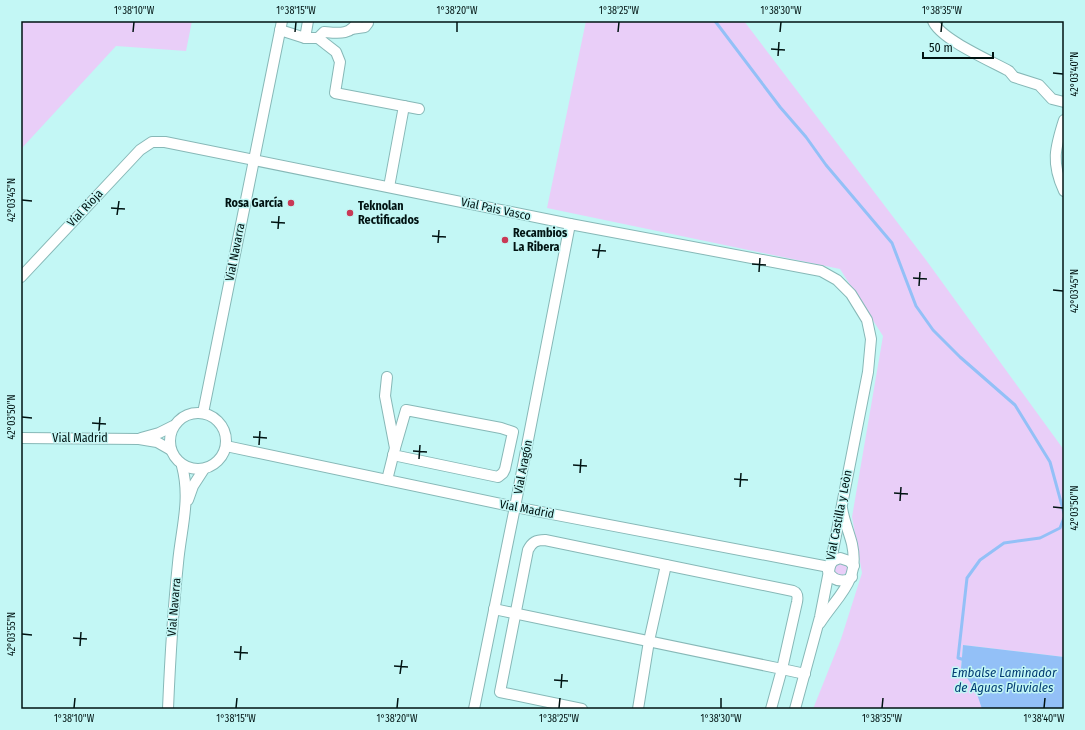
<svg xmlns="http://www.w3.org/2000/svg" width="1085" height="730" viewBox="0 0 1085 730" font-family="'Fira Sans Condensed',sans-serif">
<style>
.green{fill:#e9cef8}
.water{fill:#93c0f7}
.lines{fill:none;stroke-linecap:round;stroke-linejoin:round}
.stream{stroke:#93c0f7;stroke-width:3}
.minor-casing{stroke:#87b8b7;stroke-width:12}
.minor{stroke:#fff;stroke-width:10}
.ticks{fill:none;stroke:#011312;stroke-width:1.5}
.poi-dot{fill:#c93956;stroke:#c3f7f5;stroke-width:1.5}
.labels{text-anchor:middle;dominant-baseline:central;stroke-width:3;stroke-linejoin:round;paint-order:stroke}
.poi-label{font-size:12px;font-weight:bold;fill:#011312;stroke:#c3f7f5;text-anchor:start}
.street-label{font-size:12px;fill:#011312;stroke:#c3f7f5}
.water-label{font-size:13px;font-style:italic;fill:#023c73;stroke:#c3f7f5}
.neatline{fill:none;stroke:#011312;stroke-width:1.5}
.ticks-label{font-size:10px;text-anchor:middle;fill:#011312}
</style>
<rect width="100%" height="100%" fill="#c3f7f5"/>
<g class="green">
<path d="M21,21H192L186,51L116,46L21,149Z"/>
<path d="M586,21H744L926,260L1064,450V657L963,645L961,669L977,691L982,709H813L841,639L862,573L852,517L883,336L840,269L547,208Z"/>
<path d="M839,560L849,567L848,572L841,576L834,573L833,565Z"/>
</g>
<path class="water" d="M963,645L1064,657V709H982L976,691L961,669Z"/>
<g class="lines">
<g class="stream">
<path d="M715,21L780,107L806,137L826,165L892,243L916,306L933,330L960,357L1015,405L1050,462L1064,513"/>
<path d="M965,660L958,658L967,578L980,560L1004,543L1040,538L1060,528L1064,518"/>
</g>
<g class="minor-casing">
<g id="minor">
<path d="M933,21C940,39 991,61 1009,71L1014,77L1039,85L1052,99L1064,102"/>
<path d="M351,29L365,27L368,23"/>
<path d="M280,30L305,38H318L336,52L340,62L335,93L419,109"/>
<path d="M305,38L308,21"/>
<path d="M318,38L324,32C336,33 352,36 357,21"/>
<path d="M1064,120C1055,148 1051,163 1064,191"/>
<path d="M389,187L404,106"/>
<path d="M21,277L140,150L152,142H165L570,224L821,271L837,280L851,294L867,320L871,339L868,372L820,617L795,709"/>
<circle cx="198" cy="441" r="28"/>
<path d="M203,413L282,21"/>
<path d="M21,438L139,439L157,442L171,450"/>
<path d="M141,438L159,433L173,426"/>
<path d="M226,446L515,507L829,567L833,561L840,558L849,561L854,566"/>
<path d="M393,455L498,477L503,473L505,469L513,432L501,428L406,410L395,448"/>
<path d="M387,480L395,448L385,396L387,377"/>
<path d="M188,500L193,486L204,469"/>
<path d="M828,571C832,579 838,582 847,580L852,577"/>
<path d="M494,609L782,669L771,709"/>
<path d="M820,623C839,594 860,581 852,544C849,532 844,521 842,508"/>
<path d="M168,709C170,660 173,611 178,563C181,529 191,500 182,466"/>
<path d="M474,709L515,507L570,224"/>
<path d="M582,709L500,692L528,550C532,542 536,540 545,540L666,565"/>
<path d="M638,709L649,641L666,565L793,591C798,593 798,597 797,602L782,669L805,674"/>
</g>
</g>
<use href="#minor" class="minor"/>
</g>
<path class="ticks" d="M133,32L134,22M295,32L296,22M457,32V22M618,32L619,22M780,32L781,22M941,32L942,22M771,49L785,50M778,56L779,42M1053,73L1063,74M22,200L32,201M111,208L125,209M117,215L119,201M271,222L285,223M278,229L279,216M432,236L446,237M438,243L439,230M592,250L606,251M598,258L600,244M752,264L766,265M759,272L760,258M913,278L927,279M919,286L920,272M1053,290L1063,291M22,417L32,418M92,423L106,424M99,431L100,417M253,437L267,438M259,445L260,431M413,451L427,452M419,459L420,445M573,465L587,466M580,473L581,459M734,479L748,480M740,487L741,473M894,493L908,494M900,501L901,487M1053,507L1063,508M22,634L32,635M73,638L87,639M80,646L81,632M234,652L248,653M240,660L241,646M394,666L408,667M400,674L402,660M554,680L568,681M561,688L562,674M74,708L75,698M236,708L237,698M397,708L398,698M559,708L560,698M721,708V698M882,708L883,698M1044,708L1045,698"/>
<g class="poi-dot">
<circle cx="291" cy="203" r="4"/>
<circle cx="350" cy="213" r="4"/>
<circle cx="505" cy="240" r="4"/>
</g>
<g class="labels">
<g class="poi-label">
<text x="283" y="203" text-anchor="end">Rosa García</text>
<text x="358" y="206">Teknolan<tspan x="358" dy="14">Rectificados</tspan></text>
<text x="513" y="233">Recambios<tspan x="513" dy="14">La Ribera</tspan></text>
</g>
<g class="street-label">
<text transform="translate(85 208) rotate(-47)">Vial Rioja</text>
<text transform="translate(496 209) rotate(12)">Vial Pais Vasco</text>
<text transform="translate(235 252) rotate(-79)">Vial Navarra</text>
<text x="80" y="438">Vial Madrid</text>
<text transform="translate(523 467) rotate(-79)">Vial Aragón</text>
<text transform="translate(527 509) rotate(11)">Vial Madrid</text>
<text transform="translate(839 515) rotate(-79)">Vial Castilla y Leòn</text>
<text transform="translate(174 607) rotate(-85)">Vial Navarra</text>
</g>
<g class="water-label">
<text x="1004" y="672">Embalse Laminador<tspan x="1004" dy="15">de Aguas Pluviales</tspan></text>
</g>
</g>
<rect width="1085" height="730" fill="none" stroke="#c3f7f5" stroke-width="44"/>
<path d="M923 52v6h70v-6" fill="none" stroke="#011312" stroke-width="2"/>
<text x="929" y="52" font-size="12" fill="#011312" stroke="#c3f7f5" stroke-width="3" paint-order="stroke">50 m</text>
<rect x="22" y="22" width="1041" height="686" class="neatline"/>
<g class="ticks-label">
<text x="134" y="14">1°38'10"W</text>
<text x="296" y="14">1°38'15"W</text>
<text x="457" y="14">1°38'20"W</text>
<text x="619" y="14">1°38'25"W</text>
<text x="781" y="14">1°38'30"W</text>
<text x="942" y="14">1°38'35"W</text>
<text transform="translate(1074 74) rotate(-90)" y="4">42°03'40"N</text>
<text transform="translate(11 200) rotate(-90)" y="4">42°03'45"N</text>
<text transform="translate(1074 291) rotate(-90)" y="4">42°03'45"N</text>
<text transform="translate(11 417) rotate(-90)" y="4">42°03'50"N</text>
<text transform="translate(1074 508) rotate(-90)" y="4">42°03'50"N</text>
<text transform="translate(11 634) rotate(-90)" y="4">42°03'55"N</text>
<text x="74" y="722">1°38'10"W</text>
<text x="236" y="722">1°38'15"W</text>
<text x="397" y="722">1°38'20"W</text>
<text x="559" y="722">1°38'25"W</text>
<text x="721" y="722">1°38'30"W</text>
<text x="882" y="722">1°38'35"W</text>
<text x="1044" y="722">1°38'40"W</text>
</g>
</svg>
